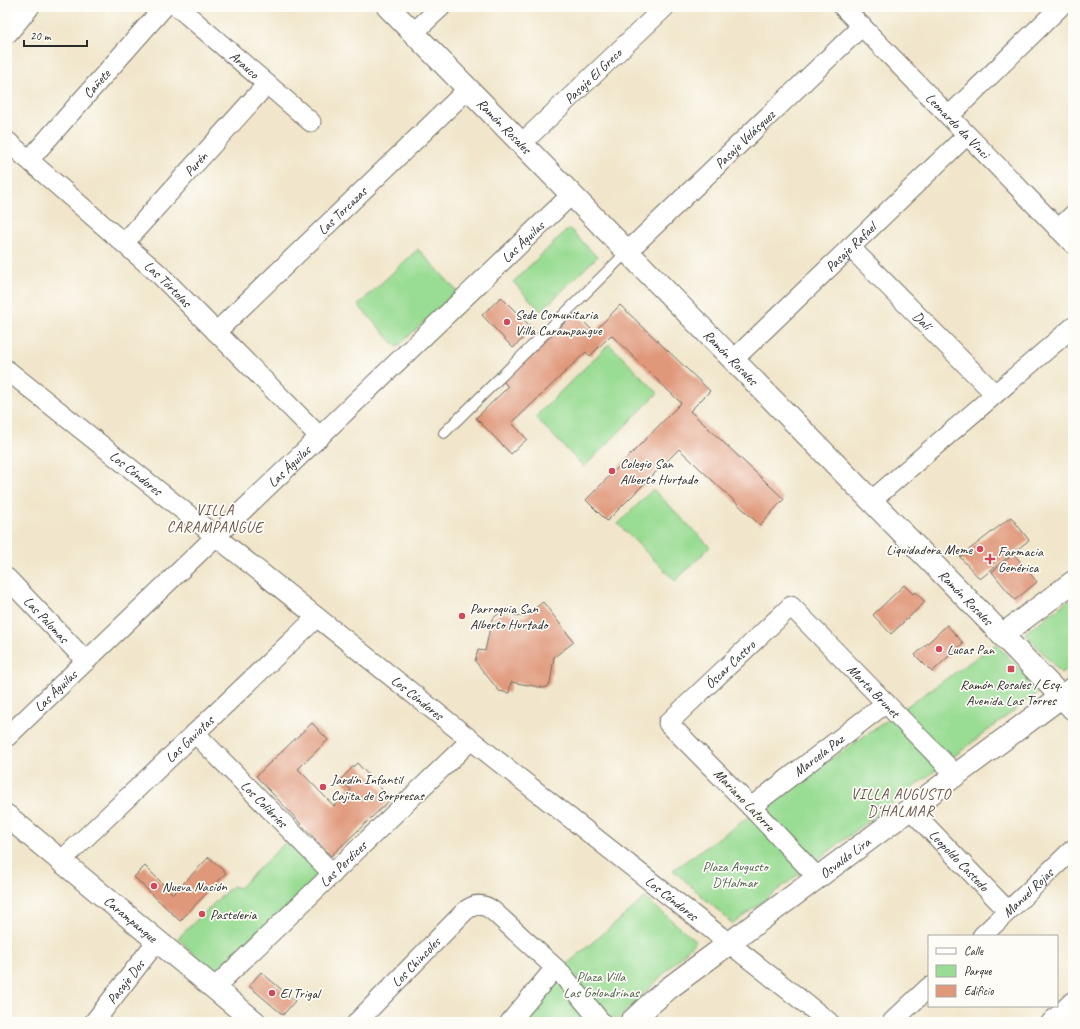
<svg xmlns="http://www.w3.org/2000/svg" width="1080" height="1029" viewBox="0 0 1080 1029" font-family="Caveat,sans-serif">
<style>
.green{fill:#99dc93;stroke:#62845f}
.building{fill:#e0987a}
.lines{fill:none;stroke-linecap:round;stroke-linejoin:round}
.service-casing{stroke:#706c63;stroke-width:12}
.minor-casing{stroke:#706c63;stroke-width:21}
.tertiary-casing{stroke:#706c63;stroke-width:24}
.service{stroke:#fff;stroke-width:10}
.minor{stroke:#fff;stroke-width:19}
.tertiary{stroke:#fff;stroke-width:22}
.poi-dot{fill:#d1495b;stroke:#fdfcf7;stroke-width:1.5}
.labels{text-anchor:middle;dominant-baseline:central;stroke-width:3.5;stroke-linejoin:round;paint-order:stroke}
.street-label{font-size:14px;fill:#2b2b2b;stroke:#fdfcf7}
.poi-label{font-size:14px;fill:#2b2b2b;stroke:#fdfcf7;text-anchor:start}
.park-label{font-size:14px;fill:#4c604a;stroke:#fdfcf7}
.neighbourhood-label{font-size:15px;letter-spacing:1px;fill:#6a5147;stroke:#fdfcf7}
</style>
<rect width="100%" height="100%" fill="#fdfcf7"/>
<filter id="ink" filterUnits="userSpaceOnUse"><feTurbulence type="fractalNoise" baseFrequency=".025" numOctaves="2"/><feDisplacementMap in="SourceGraphic" scale="8" xChannelSelector="R" yChannelSelector="G"/><feConvolveMatrix kernelMatrix="1 2 1 2 8 2 1 2 1" color-interpolation-filters="sRGB"/></filter>
<filter id="wash" filterUnits="userSpaceOnUse"><feTurbulence type="fractalNoise" baseFrequency=".012" numOctaves="4" result="noise"/><feDisplacementMap in="SourceGraphic" scale="16" xChannelSelector="R" yChannelSelector="G"/><feGaussianBlur stdDeviation="0.9" result="paint"/><feColorMatrix in="noise" values="0 0 0 0 0 0 0 0 0 0 0 0 0 0 0 0 0 1.4 0 .05"/><feComposite in="paint" operator="in"/></filter>
<g filter="url(#wash)">
<rect width="100%" height="100%" fill="#f1e6cb"/>
<g class="green">
<path d="M569,228L597,257L541,311L513,282Z"/>
<path d="M418,249L457,291L397,347L358,305Z"/>
<path d="M609,344L658,393L584,467L535,417Z"/>
<path d="M653,489L710,547L675,581L618,524Z"/>
<path d="M1073,597V664L1061,673L1025,633Z"/>
<path d="M996,644L1040,691L733,924L673,870Z"/>
<path d="M289,839L323,873L216,977L178,938L232,886L239,888Z"/>
<path d="M645,898L696,941L616,1022H519L560,970Z"/>
</g>
<g id="blocks">
<g class="building">
<path d="M501,297L533,329L513,348L482,315Z"/>
<path d="M620,305L710,391L690,411L784,499L760,525L679,449L607,521L586,500L681,403L611,335L590,356L586,352L512,423L527,439L511,454L476,418L508,387L503,381L575,313L594,332Z"/>
<path d="M1011,517L1029,540L980,579L960,557Z"/>
<path d="M1014,554L1037,582L1015,600L992,572Z"/>
<path d="M904,585L913,594L916,592L925,602L891,634L873,615Z"/>
<path d="M543,602L574,642L554,657L550,684L545,688L511,682L509,693L499,691L475,661L478,650L485,651L492,619L501,612L524,617Z"/>
<path d="M947,625L963,643L932,672L915,655Z"/>
<path d="M312,723L328,740L298,769L334,806L351,790L341,779L357,763L391,799L331,856L256,776Z"/>
<path d="M209,857L226,873L180,921L134,877L145,866L173,894Z"/>
<path d="M261,972L295,1001L283,1015L249,986Z"/>
</g>
</g>
</g>
<g filter="url(#ink)">
<use href="#blocks" fill-opacity="0" stroke="#706c63" stroke-width="1"/>
<g class="lines">
<g class="service-casing">
<path id="service" d="M444,433L627,252"/>
</g>
<g class="minor-casing">
<g id="minor">
<path id="s1" d="M178,7L311,122"/>
<path id="s2" d="M843,7L1073,244"/>
<path d="M413,33L441,7"/>
<path d="M949,116L1060,7"/>
<path id="s3" d="M7,141L160,275L320,437"/>
<path id="s4" d="M521,144L665,7"/>
<path id="s5" d="M29,160L164,7"/>
<path d="M1058,229L1073,215"/>
<path id="s6" d="M124,243L267,84"/>
<path id="s7" d="M850,247L995,394"/>
<path id="s8" d="M627,252L862,26"/>
<path id="s9" d="M216,332L468,89"/>
<path id="s10" d="M733,360L967,135"/>
<path id="s11" d="M7,370L471,740L829,1022"/>
<path d="M871,501L1073,327"/>
<path id="s12" d="M7,578L86,661"/>
<path id="s13" d="M195,733L333,874"/>
<path id="s14" d="M7,737L571,195"/>
<path id="s15" d="M751,807L886,703"/>
<path id="s16" d="M910,809L1008,911"/>
<path id="s17" d="M61,861L317,617"/>
<path id="s18" d="M818,878L751,807L668,723L791,606L956,775"/>
<path id="s19" d="M982,936L1073,849"/>
<path id="s20" d="M214,988L471,740"/>
<path id="s21" d="M94,1022L157,941"/>
<path id="s22" d="M357,1022L464,912C473,904 482,903 492,910L561,973L601,1022"/>
<path d="M510,1022L555,968"/>
<path d="M892,1022L929,987"/>
<path d="M1051,1022L1073,1001"/>
</g>
</g>
<g class="tertiary-casing">
<g id="tertiary">
<path id="s23" d="M388,7L986,618L1073,709"/>
<path d="M7,32L28,7"/>
<path d="M1002,635L1073,582"/>
<path id="s24" d="M7,816L255,1022"/>
<path id="s25" d="M631,1022L649,1005L669,988L1073,688"/>
</g>
</g>
<use href="#service" class="service"/>
<use href="#minor" class="minor"/>
<use href="#tertiary" class="tertiary"/>
</g>
</g>
<g class="poi-dot">
<circle cx="507" cy="322" r="4"/>
<circle cx="612" cy="471" r="4"/>
<circle cx="980" cy="549" r="4"/>
<path d="M988 553h4v4h4v4h-4v4h-4v-4h-4v-4h4z"/>
<circle cx="462" cy="616" r="4"/>
<circle cx="939" cy="649" r="4"/>
<rect x="1007" y="665" width="8" height="8" rx="2"/>
<circle cx="323" cy="787" r="4"/>
<circle cx="154" cy="886" r="4"/>
<circle cx="202" cy="914" r="4"/>
<circle cx="272" cy="993" r="4"/>
</g>
<g class="labels">
<g class="street-label">
<text stroke="none"><textPath href="#s1" startOffset="88">Arauco</textPath></text>
<text stroke="none"><textPath href="#s4" startOffset="99">Pasaje El Greco</textPath></text>
<text stroke="none"><textPath href="#s5" startOffset="102">Cañete</textPath></text>
<text stroke="none"><textPath href="#s2" startOffset="165">Leonardo da Vinci</textPath></text>
<text stroke="none"><textPath href="#s23" startOffset="166">Ramón Rosales</textPath></text>
<text stroke="none"><textPath href="#s8" startOffset="163">Pasaje Velásquez</textPath></text>
<text stroke="none"><textPath href="#s6" startOffset="107">Purén</textPath></text>
<text stroke="none"><textPath href="#s9" startOffset="175">Las Torcazas</textPath></text>
<text stroke="none"><textPath href="#s14" startOffset="715">Las Águilas</textPath></text>
<text stroke="none"><textPath href="#s10" startOffset="163">Pasaje Rafael</textPath></text>
<text stroke="none"><textPath href="#s3" startOffset="215">Las Tórtolas</textPath></text>
<text stroke="none"><textPath href="#s7" startOffset="103">Dalí</textPath></text>
<text stroke="none"><textPath href="#s23" startOffset="490">Ramón Rosales</textPath></text>
<text stroke="none"><textPath href="#s14" startOffset="391">Las Águilas</textPath></text>
<text stroke="none"><textPath href="#s11" startOffset="165">Los Cóndores</textPath></text>
<text stroke="none"><textPath href="#s23" startOffset="826">Ramón Rosales</textPath></text>
<text stroke="none"><textPath href="#s12" startOffset="57">Las Palomas</textPath></text>
<text stroke="none"><textPath href="#s18" startOffset="301">Óscar Castro</textPath></text>
<text stroke="none"><textPath href="#s18" startOffset="504">Marta Brunet</textPath></text>
<text stroke="none"><textPath href="#s14" startOffset="67">Las Águilas</textPath></text>
<text stroke="none"><textPath href="#s11" startOffset="525">Los Cóndores</textPath></text>
<text stroke="none"><textPath href="#s17" startOffset="177">Las Gaviotas</textPath></text>
<text stroke="none"><textPath href="#s15" startOffset="85">Marcela Paz</textPath></text>
<text transform="translate(744 800) rotate(46)">Mariano Latorre</text>
<text stroke="none"><textPath href="#s13" startOffset="99">Los Colibríes</textPath></text>
<text stroke="none"><textPath href="#s25" startOffset="270">Osvaldo Lira</textPath></text>
<text stroke="none"><textPath href="#s16" startOffset="71">Leopoldo Castedo</textPath></text>
<text stroke="none"><textPath href="#s20" startOffset="179">Las Perdices</textPath></text>
<text stroke="none"><textPath href="#s19" startOffset="63">Manuel Rojas</textPath></text>
<text stroke="none"><textPath href="#s11" startOffset="849">Los Cóndores</textPath></text>
<text stroke="none"><textPath href="#s24" startOffset="161">Carampangue</textPath></text>
<text stroke="none"><textPath href="#s22" startOffset="84">Los Chincoles</textPath></text>
<text stroke="none"><textPath href="#s21" startOffset="51">Pasaje Dos</textPath></text>
</g>
<g class="poi-label">
<text x="515" y="314">Sede Comunitaria<tspan x="515" dy="16">Villa Carampangue</tspan></text>
<text x="620" y="463">Colegio San<tspan x="620" dy="16">Alberto Hurtado</tspan></text>
<text x="972" y="549" text-anchor="end">Liquidadora Meme</text>
<text x="998" y="551">Farmacia<tspan x="998" dy="16">Genérica</tspan></text>
<text x="470" y="608">Parroquia San<tspan x="470" dy="16">Alberto Hurtado</tspan></text>
<text x="947" y="649">Lucas Pan</text>
<text x="1011" y="684" text-anchor="middle">Ramón Rosales / Esq.<tspan x="1011" dy="16">Avenida Las Torres</tspan></text>
<text x="331" y="779">Jardín Infantil<tspan x="331" dy="16">Cajita de Sorpresas</tspan></text>
<text x="162" y="886">Nueva Nación</text>
<text x="210" y="914">Pasteleria</text>
<text x="280" y="993">El Trigal</text>
</g>
<g class="park-label">
<text x="735" y="866">Plaza Augusto<tspan x="735" dy="16">D'Halmar</tspan></text>
<text x="601" y="976">Plaza Villa<tspan x="601" dy="16">Las Golondrinas</tspan></text>
</g>
<g class="neighbourhood-label">
<text x="215" y="510">VILLA<tspan x="215" dy="17">CARAMPANGUE</tspan></text>
<text x="901" y="794">VILLA AUGUSTO<tspan x="901" dy="17">D'HALMAR</tspan></text>
</g>
</g>
<rect width="1080" height="1029" fill="none" stroke="#fdfcf7" stroke-width="24"/>
<rect x="928" y="935" width="130" height="72" fill="#fdfcf7" stroke="#a9a8a5"/>
<rect x="936" y="948" width="20" height="6" fill="#ffffff" stroke="#a9a8a5"/>
<text x="964" y="955" font-size="12" fill="#2b2b2b">Calle</text>
<rect x="936" y="965" width="20" height="12" fill="#99dc93" stroke="#a9a8a5"/>
<text x="964" y="975" font-size="12" fill="#2b2b2b">Parque</text>
<rect x="936" y="985" width="20" height="12" fill="#e0987a" stroke="#a9a8a5"/>
<text x="964" y="995" font-size="12" fill="#2b2b2b">Edificio</text>
<path d="M24 40v6h63v-6" fill="none" stroke="#2b2b2b" stroke-width="2"/>
<text x="30" y="40" font-size="12" fill="#2b2b2b" stroke="#fdfcf7" stroke-width="3" paint-order="stroke">20 m</text>
</svg>
